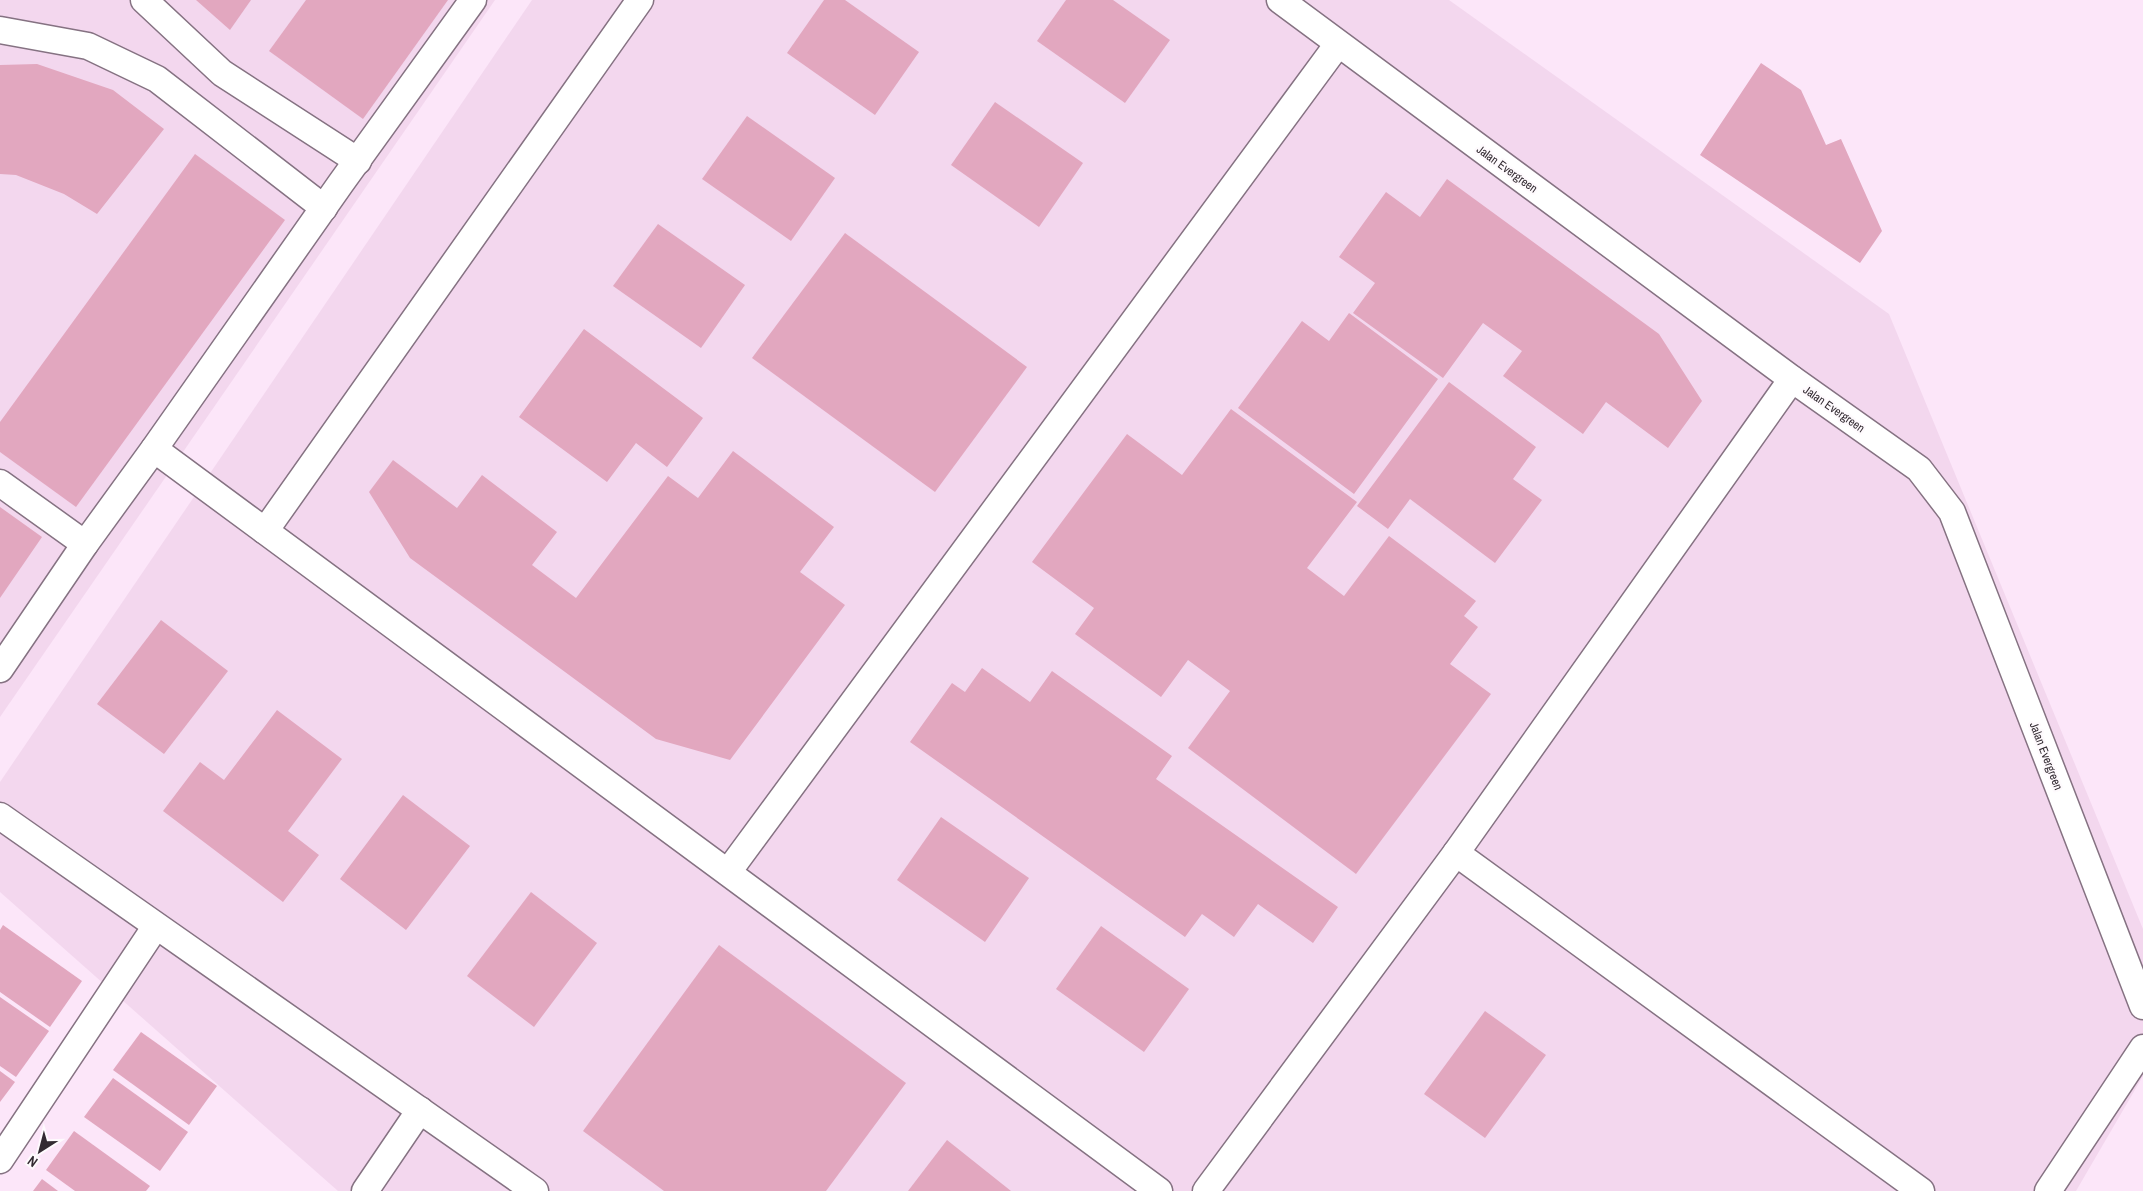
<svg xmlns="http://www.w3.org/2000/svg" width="2143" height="1191" viewBox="0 0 2143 1191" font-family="'Archivo Narrow',sans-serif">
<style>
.built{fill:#f3d7ee}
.building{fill:#e2a7bf}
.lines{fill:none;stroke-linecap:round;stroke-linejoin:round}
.street-casing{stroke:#857282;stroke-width:29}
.street{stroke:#fff;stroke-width:26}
.labels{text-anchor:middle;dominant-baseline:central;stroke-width:4.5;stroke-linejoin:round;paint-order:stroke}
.street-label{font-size:12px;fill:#332b32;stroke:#fefafd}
</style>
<rect width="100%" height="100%" fill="#fce6f9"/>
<g class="built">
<path d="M0,0H495L0,717Z"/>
<path d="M532,0H1449L1889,314L2143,929V1076L2076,1191H338L0,892V782Z"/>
</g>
<g class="building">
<path d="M196,0H251L230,30Z"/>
<path d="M306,0H448L363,119L269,51Z"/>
<path d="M824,0H845L919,52L875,115L787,53Z"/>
<path d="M1066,0H1113L1170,40L1125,103L1037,41Z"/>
<path d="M1761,63L1801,90L1826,145L1841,139L1882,231L1860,263L1700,155Z"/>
<path d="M37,64L113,90L164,129L97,214L64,194L16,175L0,174V65Z"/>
<path d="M995,102L1083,163L1039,227L951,165Z"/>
<path d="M747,116L835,178L791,241L702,179Z"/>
<path d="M195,154L285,220L76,507L0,452V422Z"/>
<path d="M1447,179L1659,334L1702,401L1668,448L1606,402L1583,434L1503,376L1522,351L1483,323L1443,378L1353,313L1375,283L1339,257L1386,192L1420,217Z"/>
<path d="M658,224L745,285L701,348L613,286Z"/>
<path d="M845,233L1027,367L935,492L752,358Z"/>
<path d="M1349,313L1438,379L1354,494L1238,408L1302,321L1329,341Z"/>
<path d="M584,329L703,418L667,467L636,443L607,482L519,417Z"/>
<path d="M1449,382L1536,447L1513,479L1542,500L1495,563L1410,499L1388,529L1357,506Z"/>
<path d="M1231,409L1357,502L1307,568L1344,596L1389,536L1476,601L1464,616L1478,627L1450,664L1491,694L1356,874L1188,748L1230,691L1188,660L1161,697L1075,634L1094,608L1032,562L1127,434L1182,475Z"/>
<path d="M733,451L834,527L800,572L845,605L730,760L656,739L410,558L369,492L393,460L457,508L482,475L557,532L532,565L576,598L668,476L698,498Z"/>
<path d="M0,507L42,537L0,598Z"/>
<path d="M161,620L228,671L164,754L97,704Z"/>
<path d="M982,668L1030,702L1052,671L1172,756L1156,779L1338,907L1313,943L1258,904L1234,937L1202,914L1185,937L910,742L952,683L965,692Z"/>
<path d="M277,710L342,759L288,831L319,855L283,902L163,811L200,762L224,780Z"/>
<path d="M403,795L470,846L406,930L340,879Z"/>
<path d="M941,817L1029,878L985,942L897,880Z"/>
<path d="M531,892L597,943L534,1027L467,976Z"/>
<path d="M3,925L82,981L50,1027L0,992V930Z"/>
<path d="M1101,926L1189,989L1144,1052L1056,989Z"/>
<path d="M719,945L906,1083L826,1191H664L583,1131Z"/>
<path d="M0,997L49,1031L16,1077L0,1066Z"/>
<path d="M1485,1011L1546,1055L1485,1138L1424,1094Z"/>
<path d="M141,1032L217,1086L189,1125L113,1070Z"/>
<path d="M0,1071L15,1082L0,1102Z"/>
<path d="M113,1078L188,1132L160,1171L84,1117Z"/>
<path d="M74,1131L150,1186L146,1191H75L46,1170Z"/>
<path d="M947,1140L1011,1191H908Z"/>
<path d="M42,1179L58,1191H33Z"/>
</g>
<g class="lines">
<g class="street-casing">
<g id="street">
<path d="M144,0L222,73L358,161"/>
<path d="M1280,0L1792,379L1919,469L1952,512L2143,1006"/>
<path d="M0,30L88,46L157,79L324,208"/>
<path d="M154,449L1159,1191"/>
<path d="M0,483L85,544"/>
<path d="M265,531L640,0"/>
<path d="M0,669L85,544L154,449L341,183L473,0"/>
<path d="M0,816L535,1191"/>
<path d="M1456,853L1921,1191"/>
<path d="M728,872L1338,44"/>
<path d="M0,1160L156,926"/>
<path d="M365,1191L420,1110"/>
<path d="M1206,1191L1456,853L1792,379"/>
<path d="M2048,1191L2143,1048"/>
</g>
</g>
<use href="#street" class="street"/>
</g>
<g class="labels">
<g class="street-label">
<text transform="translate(1507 169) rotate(36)">Jalan Evergreen</text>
<text transform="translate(1834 409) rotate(35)">Jalan Evergreen</text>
<text transform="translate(2046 756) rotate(69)">Jalan Evergreen</text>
</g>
</g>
<g transform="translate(40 1151) rotate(216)" stroke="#fefafd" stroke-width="4" paint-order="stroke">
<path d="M0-4L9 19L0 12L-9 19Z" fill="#332b32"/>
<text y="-8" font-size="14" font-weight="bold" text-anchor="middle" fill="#332b32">N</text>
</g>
</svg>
